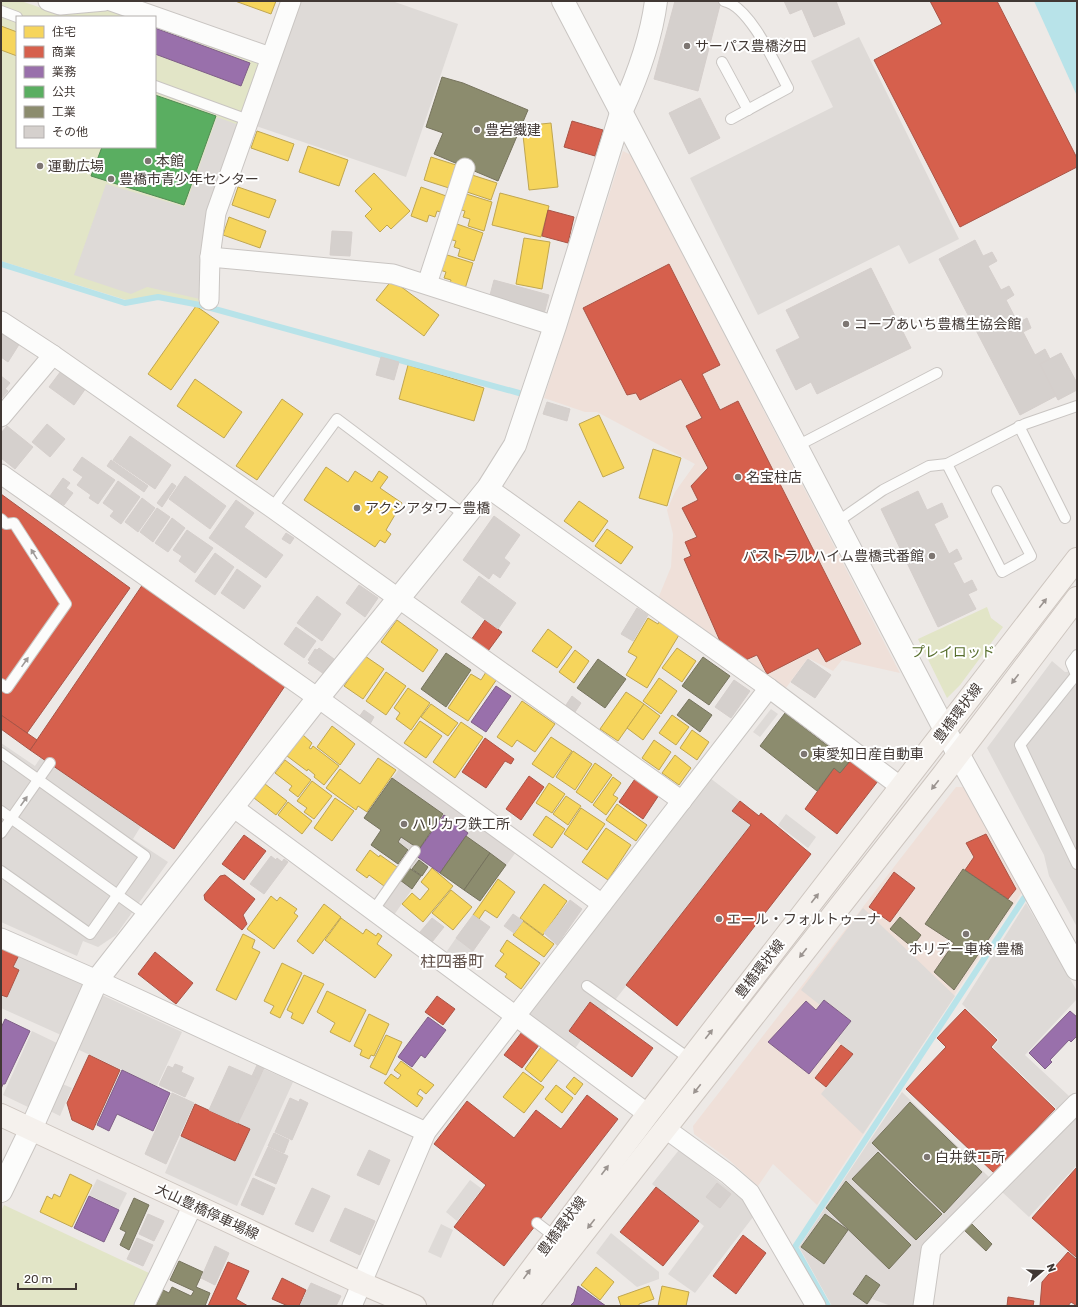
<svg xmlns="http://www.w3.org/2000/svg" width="1078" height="1307" viewBox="0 0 1078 1307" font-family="Rubik,'Noto Sans JP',sans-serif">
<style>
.commercial{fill:#efe0d9}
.industrial{fill:#ded9d6}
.green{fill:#e2e5c7}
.parking{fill:#dedad7}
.water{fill:#b8e3e9}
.homes{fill:#f6d55c;stroke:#c0a650}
.shops{fill:#d6604d;stroke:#a95446}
.offices{fill:#9970ab;stroke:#7f5f87}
.public{fill:#5aae61;stroke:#528b54}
.industry{fill:#8c8c6e;stroke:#76735d}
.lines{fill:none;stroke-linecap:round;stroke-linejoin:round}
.stream{stroke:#b8e3e9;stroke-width:6}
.building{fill:#d5d0cd;stroke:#d5cfcc}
.service-casing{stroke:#c9c5c2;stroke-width:12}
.minor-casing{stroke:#c9c5c2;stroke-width:21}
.tertiary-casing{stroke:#c9c5c2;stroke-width:24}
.secondary-casing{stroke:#cdc5bf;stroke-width:24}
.service{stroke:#fcfcfb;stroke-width:10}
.minor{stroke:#fcfcfb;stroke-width:19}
.tertiary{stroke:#fcfcfb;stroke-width:22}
.secondary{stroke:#f5f1ed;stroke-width:22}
.oneway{fill:#9e9a98}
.oneway2{fill:#9b9490}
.poi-dot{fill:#7d7672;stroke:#fff;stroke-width:1.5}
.labels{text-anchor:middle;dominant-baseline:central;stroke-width:4;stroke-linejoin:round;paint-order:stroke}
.poi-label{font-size:14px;fill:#413834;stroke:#fff;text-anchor:start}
.park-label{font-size:14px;fill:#576e2c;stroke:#fff}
.street-label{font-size:14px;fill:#413834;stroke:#fff}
.quarter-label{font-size:16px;fill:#63534c;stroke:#fff}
</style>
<rect width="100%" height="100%" fill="#ede9e6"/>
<g class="commercial">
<path d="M623,151L631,155L900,673L842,660L833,671L808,658L783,692L657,601L671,567L673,534L667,510L675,492L695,464L597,412H585L544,398Z"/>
<path d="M956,787H963L1022,892L817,1205L773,1164L758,1186L728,1159L694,1134L693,1126Z"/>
</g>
<g class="industrial">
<path d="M399,769L516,852L480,901L429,865L394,915L374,901L399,865L371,845L381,830L364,818Z"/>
<path d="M902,1092L991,1179L927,1247L919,1306H891L872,1299L867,1306H832L799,1247Z"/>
</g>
<g class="green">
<path d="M1,1H21L59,14L109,10L129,17H17V147H155V26L259,63L239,125L198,303L158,295L126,300L1,261Z"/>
<path d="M987,607L991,618L1003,627L960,685L947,698L918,639Z"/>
<path d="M4,1205L149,1273L134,1306H1V1211Z"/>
</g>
<g class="parking">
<path d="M300,1H392L458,24L406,177L256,126Z"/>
<path d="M859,37L959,239L909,264L899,245L758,315L690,178L833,107L811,61Z"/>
<path d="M217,117L239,125L200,299L147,287L131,294L74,275L106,184L185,207Z"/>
<path d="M1052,661L1065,672L1077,671V927L1049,876L1044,855L987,748Z"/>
<path d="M771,709L778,714L760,737L753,732Z"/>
<path d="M1,743L35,766L41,757L141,826L133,839L168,862L116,935L98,947L83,941L77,956L1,922Z"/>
<path d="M710,778L740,801L733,811L751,825L605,1013L589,1002L569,1031L581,1040L574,1050L529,1015Z"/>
<path d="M786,814L816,837L808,848L778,825Z"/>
<path d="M1026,903L1077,991V999L1025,1055L1069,1096L1057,1109L993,1047L999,1040L962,1004Z"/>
<path d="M863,908L955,996L863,1134L821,1094L853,1054L836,1040L851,1021L825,1000L820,1005L801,990Z"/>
<path d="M456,938L473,951L462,966L445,954Z"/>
<path d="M19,955L84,985L61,1035L1,1008V995L7,997L19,970L13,967Z"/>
<path d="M102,995L182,1032L157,1086L77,1049Z"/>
<path d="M32,1031L59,1044L30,1108L3,1095Z"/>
<path d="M264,1069L293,1082L237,1206L165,1173L195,1104L238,1123Z"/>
<path d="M60,1083L72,1088L60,1116L48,1110Z"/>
<path d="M1077,1111V1165L1029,1217L1001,1191Z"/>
<path d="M679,1150L744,1201L753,1217L695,1293L668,1274L704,1226L652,1184Z"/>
<path d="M97,1179L127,1193L119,1209L89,1195Z"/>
<path d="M470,1180L482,1189L457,1221L446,1212Z"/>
<path d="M441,1224L453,1230L441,1258L428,1252Z"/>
<path d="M611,1233L659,1272V1279L637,1287L596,1253Z"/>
</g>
<path class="water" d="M1034,1H1077V96Z"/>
<g class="homes">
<path d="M235,1H276L271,14Z"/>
<path d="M1,26L17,32V56L1,50Z"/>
<path d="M551,123L558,187L529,190L522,126Z"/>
<path d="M257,131L294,144L288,161L251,148Z"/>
<path d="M308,146L348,160L339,186L299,172Z"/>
<path d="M431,157L456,165L449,188L424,180Z"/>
<path d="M374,173L410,211L391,229L387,225L380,232L365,216L372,209L355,191Z"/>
<path d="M469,174L497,183L491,200L464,191Z"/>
<path d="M238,187L276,200L269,218L232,205Z"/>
<path d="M421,187L449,197L444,213L437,211L435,217L429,215L427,222L411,216Z"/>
<path d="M463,193L492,202L484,231L468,226L470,219L463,217L465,211L458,209Z"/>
<path d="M500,193L549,206L541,237L492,225Z"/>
<path d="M229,217L266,231L260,248L223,235Z"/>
<path d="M454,223L483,233L474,261L458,256L460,249L454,247L456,241L449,239Z"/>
<path d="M524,238L550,242L542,289L516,284Z"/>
<path d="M444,254L473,263L464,292L449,287L451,280L444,278L446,272L440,270Z"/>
<path d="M392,280L439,315L424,336L376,300Z"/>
<path d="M196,306L219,322L171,390L148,374Z"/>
<path d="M408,365L484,388L474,421L399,399Z"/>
<path d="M195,379L242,412L224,438L177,406Z"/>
<path d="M282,399L303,414L257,480L236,466Z"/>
<path d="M599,415L624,468L603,477L579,424Z"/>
<path d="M653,449L681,458L667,506L639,498Z"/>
<path d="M326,467L348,482L355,471L372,482L379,471L388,477L380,488L402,503L386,530L391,534L385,543L380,540L375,547L304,500Z"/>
<path d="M579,501L608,521L593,542L564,521Z"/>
<path d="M607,529L633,547L621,564L595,546Z"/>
<path d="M648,618L658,624L659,622L679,635L647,688L626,675L637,657L628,652Z"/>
<path d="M397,620L438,650L423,672L381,642Z"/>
<path d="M548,629L572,647L557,668L532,651Z"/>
<path d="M677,648L696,661L682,682L662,668Z"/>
<path d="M575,650L589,661L574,683L559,672Z"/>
<path d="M365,656L384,669L363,699L344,686Z"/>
<path d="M386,672L406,686L386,715L366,701Z"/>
<path d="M486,672L497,679L468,721L448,708L471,674L481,680Z"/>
<path d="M659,678L677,691L661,714L643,701Z"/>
<path d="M408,688L430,703L411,730L396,719L400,713L394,708Z"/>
<path d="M626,692L644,704L618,741L600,729Z"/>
<path d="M522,701L555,724L535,752L517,740L512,747L497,737Z"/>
<path d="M431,704L458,723L448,736L421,717Z"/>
<path d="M644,704L660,716L643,740L627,728Z"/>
<path d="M672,715L689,727L676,745L659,733Z"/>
<path d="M420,721L442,736L426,758L404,743Z"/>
<path d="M461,722L483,737L455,778L433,762Z"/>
<path d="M332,726L355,744L340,765L317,747Z"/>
<path d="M692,730L709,742L697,760L680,748Z"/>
<path d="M303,735L312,743L309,748L311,749L313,746L339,766L324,785L314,777L315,775L308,769L307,771L287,756Z"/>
<path d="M551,737L572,751L553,778L532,764Z"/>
<path d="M654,740L671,752L659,770L642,758Z"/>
<path d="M573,751L592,764L575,790L556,777Z"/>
<path d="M675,755L691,768L679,785L662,773Z"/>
<path d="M378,758L396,770L367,812L358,806L356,810L326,788L340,769L360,784Z"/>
<path d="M285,760L311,780L298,797L289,790L292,786L275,773Z"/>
<path d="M595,763L612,775L592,803L576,792Z"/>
<path d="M613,777L621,783L613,795L618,798L606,815L593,805Z"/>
<path d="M312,781L332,796L314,819L304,812L307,808L297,801Z"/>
<path d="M549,783L565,794L552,813L536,803Z"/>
<path d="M265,784L287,801L276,815L254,798Z"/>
<path d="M566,796L581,806L568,825L553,814Z"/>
<path d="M335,798L354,811L332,841L314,828Z"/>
<path d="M288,802L312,821L302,834L278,815Z"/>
<path d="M617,804L647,825L636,841L606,820Z"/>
<path d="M581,808L605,824L587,850L564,834Z"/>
<path d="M546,816L565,829L552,848L533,835Z"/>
<path d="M606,828L631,845L608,880L582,862Z"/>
<path d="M370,850L379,857L380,855L397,867L384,886L369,875L367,878L356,870Z"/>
<path d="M432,868L453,886L423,922L402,904L412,893L420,900L429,889L421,882Z"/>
<path d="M498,879L515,892L497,918L485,910L479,919L473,915Z"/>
<path d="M544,884L567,901L543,935L520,918Z"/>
<path d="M451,890L472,907L453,930L432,913Z"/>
<path d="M271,896L277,901L280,897L297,909L294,913L298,916L274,949L247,929Z"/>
<path d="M324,904L341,917L313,954L297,941Z"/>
<path d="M341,918L363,934L366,929L376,936L378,933L382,936L377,944L392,955L375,978L325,940Z"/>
<path d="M523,921L554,944L544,957L513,935Z"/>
<path d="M243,934L255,940L252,948L260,952L236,1000L216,990Z"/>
<path d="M507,940L540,963L521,989L505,977L507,974L495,966L504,954L500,951Z"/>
<path d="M282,963L302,973L280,1018L270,1013L274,1006L264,1001Z"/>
<path d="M304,975L324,984L303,1024L291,1018L293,1013L287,1010Z"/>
<path d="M327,991L366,1010L350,1042L330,1032L335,1023L317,1012Z"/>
<path d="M369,1014L389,1024L374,1056L371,1055L369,1059L360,1055L362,1050L354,1046Z"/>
<path d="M386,1035L402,1042L386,1075L370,1067Z"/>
<path d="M541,1047L558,1060L541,1082L525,1069Z"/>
<path d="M401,1061L434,1085L426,1094L420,1089L417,1094L423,1098L417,1107L384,1083L391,1074L398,1079L401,1075L394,1070Z"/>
<path d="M523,1072L544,1087L524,1113L503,1097Z"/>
<path d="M574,1077L583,1084L575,1095L566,1087Z"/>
<path d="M556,1085L573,1098L562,1113L545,1099Z"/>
<path d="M70,1174L92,1185L72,1227L40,1212L47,1196L52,1199L54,1194L60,1197Z"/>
<path d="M596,1267L614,1282L600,1300L581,1285Z"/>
<path d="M649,1286L654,1299L639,1304V1306H621L618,1297Z"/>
<path d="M662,1286L689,1292L686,1306H658Z"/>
</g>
<g class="shops">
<path d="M930,1H997L1077,158V167L960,227L874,60L942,24Z"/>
<path d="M572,121L603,130L595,156L564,147Z"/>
<path d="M548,210L574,217L568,243L542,236Z"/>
<path d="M669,264L720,365L702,374L720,410L738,401L861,644L826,662L818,648L767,674L757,655L741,662L720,641L684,559L691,556L685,542L697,537L682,508L698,500L691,486L708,468L686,426L702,418L681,379L640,400L636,393L627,395L583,308Z"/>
<path d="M1,494L130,588L27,733L1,715Z"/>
<path d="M143,584L287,683L174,849L30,750Z"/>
<path d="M485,620L502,632L488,651L471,640Z"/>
<path d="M1,715L37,740L30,750L1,729Z"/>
<path d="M485,738L514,759L511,764L505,761L486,788L462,772Z"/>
<path d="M852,761L878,781L837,834L805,809L834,768L840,773L849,762Z"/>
<path d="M529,776L544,787L521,820L506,809Z"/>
<path d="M637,776L661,792L643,819L619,802Z"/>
<path d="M740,801L759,816L761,813L811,854L677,1026L626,985L751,825L732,811Z"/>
<path d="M986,834L1016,889L1008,899L965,870L974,857L966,843Z"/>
<path d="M244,835L266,851L244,880L222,864Z"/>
<path d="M894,872L915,888L890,922L869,907Z"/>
<path d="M225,875L255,899L243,915L247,924L242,930L205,900L204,895L220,876Z"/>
<path d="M1,944L20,953L13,967L19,970L7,997L1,995Z"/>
<path d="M155,952L193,983L176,1004L138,974Z"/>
<path d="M437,996L455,1009L443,1025L425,1012Z"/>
<path d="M590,1002L653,1048L632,1077L569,1031Z"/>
<path d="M965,1009L997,1040L991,1047L1055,1109L994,1173L906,1089L946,1047L937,1038Z"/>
<path d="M522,1032L539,1045L522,1068L504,1055Z"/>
<path d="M841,1045L853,1054L826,1087L815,1078Z"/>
<path d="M89,1055L120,1070L93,1130L72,1120L67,1103Z"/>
<path d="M587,1095L618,1119L504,1266L454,1227L486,1185L434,1144L467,1101L514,1138L536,1110L561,1129Z"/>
<path d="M195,1104L250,1129L235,1161L181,1136Z"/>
<path d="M1077,1167V1258L1032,1218Z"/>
<path d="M656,1187L699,1221L663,1266L620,1232Z"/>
<path d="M743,1235L766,1253L736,1294L713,1276Z"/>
<path d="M1068,1252L1077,1260V1306L1071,1302L1068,1306H1040L1042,1282Z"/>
<path d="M228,1262L249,1271L236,1299L248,1306H208Z"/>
<path d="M282,1278L306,1290L299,1306H288L272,1299Z"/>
<path d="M1008,1297L1034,1301L1033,1306H1007Z"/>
</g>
<g class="offices">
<path d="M155,28L250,63L241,86L155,54Z"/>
<path d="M496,686L511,696L486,732L471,722Z"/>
<path d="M444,815L468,833L440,873L415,855Z"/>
<path d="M824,1000L851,1021L809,1074L768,1042L806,1001L816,1010Z"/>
<path d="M1070,1011L1077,1017V1036L1071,1042L1069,1040L1050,1060L1052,1062L1045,1069L1029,1053Z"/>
<path d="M428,1017L446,1030L425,1058L421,1055L412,1067L398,1057Z"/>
<path d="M5,1019L30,1031L5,1084H3L1,1089V1028Z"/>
<path d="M122,1070L170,1093L153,1131L117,1114L109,1131L97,1125Z"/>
<path d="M89,1196L119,1210L104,1242L74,1228Z"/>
<path d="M578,1286L606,1306H570L574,1302Z"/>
</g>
<path class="public" d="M155,95L216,116L184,205L91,176L102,147H155Z"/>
<g class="industry">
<path d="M442,77L463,83L528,110L498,181L434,154L443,133L426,127Z"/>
<path d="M446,653L471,670L446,707L421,689Z"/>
<path d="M703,657L730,676L709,705L682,686Z"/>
<path d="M598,659L626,679L605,708L577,688Z"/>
<path d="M689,699L712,715L700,732L677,715Z"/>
<path d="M785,713L849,762L840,773L834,768L817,791L760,746Z"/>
<path d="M392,778L443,814L419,849L401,837L398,842L408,850L398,864L371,845L381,830L364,818Z"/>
<path d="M466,836L490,853L464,890L440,873Z"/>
<path d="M490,853L506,865L480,901L464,890Z"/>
<path d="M419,860L428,867L422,876L412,869Z"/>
<path d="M409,868L421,876L412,889L400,880Z"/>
<path d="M963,869L1013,903L954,990L934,972L954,943L925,924Z"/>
<path d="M900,917L921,935L912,947L890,929Z"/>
<path d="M910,1102L982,1172L944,1213L872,1143Z"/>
<path d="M878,1152L942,1214L916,1240L852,1179Z"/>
<path d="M846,1181L911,1245L889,1269L826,1208Z"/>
<path d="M134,1198L149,1205L129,1250L120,1245L126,1232L120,1229Z"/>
<path d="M825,1214L848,1230L824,1264L801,1247Z"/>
<path d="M970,1222L992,1244L986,1251L963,1229Z"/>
<path d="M179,1261L203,1272L196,1287L210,1293L205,1306H156L163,1290L169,1293L172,1287L191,1296L194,1291L170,1280Z"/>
<path d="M866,1275L880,1285L867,1304L853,1294Z"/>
</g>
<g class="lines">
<g class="stream">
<path d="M1,264L125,303L158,297L200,305L519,393"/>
<path d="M828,1306L795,1247L1024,898"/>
</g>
</g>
<g class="building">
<path d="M675,1H721L698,91L654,79Z"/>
<path d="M784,1H836L845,24L814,37L802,9L790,14Z"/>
<path d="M700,98L720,138L689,154L669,113Z"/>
<path d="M332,231L352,232L350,256L330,255Z"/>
<path d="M975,240L983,256L992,252L997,261L988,266L1001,290L1009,286L1014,295L1006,300L1018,323L1027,318L1031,328L1023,332L1035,355L1045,349L1050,359L1040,364L1056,396L1020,415L939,259Z"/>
<path d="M871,268L911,348L817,394L811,382L796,390L776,350L800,338L786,310Z"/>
<path d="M494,280L549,295L544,314L489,299Z"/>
<path d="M1,331L20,343L8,362L1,357Z"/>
<path d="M1061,353L1077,383V390L1058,400L1040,364Z"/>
<path d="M381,357L399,362L394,380L376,375Z"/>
<path d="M61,371L86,388L74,405L49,387Z"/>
<path d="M1,376L10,383L5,389L8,391L1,399Z"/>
<path d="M547,402L570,409L567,421L543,414Z"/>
<path d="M47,424L65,439L50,457L32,442Z"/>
<path d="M7,426L33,447L15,469L1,458V433Z"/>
<path d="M130,436L171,465L155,489L113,460Z"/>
<path d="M82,457L115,480L98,504L89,498L91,495L77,485L83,477L73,470Z"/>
<path d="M111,460L148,486L144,492L107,466Z"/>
<path d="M185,476L226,506L210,529L169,499Z"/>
<path d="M63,478L70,483L66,488L73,493L64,505L50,496Z"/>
<path d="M118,481L140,497L121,524L110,516L114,511L103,503Z"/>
<path d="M172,483L176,486L162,507L157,503Z"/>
<path d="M918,491L927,510L942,503L948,517L934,524L949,554L957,549L962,559L953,563L964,584L972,580L977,590L968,594L976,609L938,627L881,509Z"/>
<path d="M142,498L155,508L138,532L125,522Z"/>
<path d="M236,500L254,513L244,527L283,555L266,578L209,538Z"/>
<path d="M157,508L170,517L153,542L140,532Z"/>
<path d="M494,516L520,535L504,558L510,563L500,578L493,573L489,579L463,560Z"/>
<path d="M172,518L185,528L168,552L155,543Z"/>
<path d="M187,530L213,548L195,573L179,561L182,556L173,550Z"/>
<path d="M286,533L294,538L290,544L282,539Z"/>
<path d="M215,553L234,567L215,595L195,581Z"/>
<path d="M237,569L261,586L244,609L221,593Z"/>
<path d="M479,576L516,603L498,629L461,602Z"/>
<path d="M359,585L378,598L365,617L346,603Z"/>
<path d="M317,596L341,614L322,641L297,623Z"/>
<path d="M637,608L648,615L633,641L621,634Z"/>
<path d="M296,627L316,641L304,658L284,644Z"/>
<path d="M319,648L334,659L324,674L308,663L310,661L308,660L315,649L317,650Z"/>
<path d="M808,659L831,675L815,698L791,682Z"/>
<path d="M734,680L750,691L731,718L715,707Z"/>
<path d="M572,696L581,703L573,715L564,708Z"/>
<path d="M364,710L374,717L370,724L359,717Z"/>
<path d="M271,856L276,860L277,858L282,862L284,859L288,862L264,894L250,884Z"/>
<path d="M570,900L582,909L557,945L544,933Z"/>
<path d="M513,914L523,921L514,933L504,926Z"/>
<path d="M473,915L490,927L473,951L456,938Z"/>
<path d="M432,918L444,927L432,942L420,932Z"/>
<path d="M175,1064L183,1067L181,1072L194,1078L185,1097L159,1085L168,1066L173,1068Z"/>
<path d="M257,1065L264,1068L259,1079L252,1076Z"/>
<path d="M229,1066L259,1079L238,1123L209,1110Z"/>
<path d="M172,1093L194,1103L166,1164L145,1154Z"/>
<path d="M290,1098L299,1102L300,1099L308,1103L292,1140L275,1132Z"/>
<path d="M274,1133L289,1140L284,1153L268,1146Z"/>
<path d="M268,1147L288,1156L276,1184L255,1175Z"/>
<path d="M369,1150L390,1160L379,1185L357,1175Z"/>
<path d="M253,1178L275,1188L263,1215L241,1205Z"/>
<path d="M717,1183L731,1194L720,1208L706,1197Z"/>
<path d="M312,1188L330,1196L313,1232L295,1224Z"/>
<path d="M345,1208L375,1221L360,1255L330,1241Z"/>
<path d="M148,1214L164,1221L154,1241L139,1234Z"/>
<path d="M137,1238L153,1245L143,1266L127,1259Z"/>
<path d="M215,1246L229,1253L215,1285L201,1278Z"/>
<path d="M311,1283L341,1296L336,1306H300Z"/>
</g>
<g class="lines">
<g class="service-casing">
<g id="service">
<path d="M724,1C750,6 776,66 788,88L731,119"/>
<path d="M1,11L17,17"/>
<path d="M722,62L748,110"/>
<path d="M155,86L248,120"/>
<path d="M1019,426L1065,518"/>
<path d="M797,446L937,373"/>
<path d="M947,464L1002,572L1031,556L997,491"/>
<path d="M272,508L337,419L466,516"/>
<path d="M1,519L6,524L14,523L66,604L7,688L1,684"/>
<path d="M837,522L883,490L929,466L947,464L1025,424L1077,406"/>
<path d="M1077,655L1071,663L1076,675L1020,745L1077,864"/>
<path d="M1,753L145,856L90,934L1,871"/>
<path d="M1,811L147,916"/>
<path d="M1,833L50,763"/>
<path d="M373,911L415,851"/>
<path d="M587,986L690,1059"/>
<path d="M537,1223L554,1236"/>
</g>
</g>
<g class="minor-casing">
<g id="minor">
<path d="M48,1L60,5L105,1"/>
<path d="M111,1L270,57"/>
<path d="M210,257L393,274L555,326"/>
<path d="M427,284L465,168"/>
<path d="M209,300L210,257L216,213L291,1"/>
<path d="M1,321L53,355L272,508L682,801"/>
<path d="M1,417L53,355"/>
<path d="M1,474L318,698L602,904"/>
<path d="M488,488L769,688L901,787"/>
<path d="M233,807L648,1114"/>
<path d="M1,938L97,980L426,1132"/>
<path d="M666,1129L728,1174L750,1193L816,1306"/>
<path d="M144,1306L193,1205"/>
<path d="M352,1306L426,1132L769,688"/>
<path d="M923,1306L931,1250L1077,1103"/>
</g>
</g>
<g class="tertiary-casing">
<g id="tertiary">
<path d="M563,1L945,730L1077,969"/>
<path d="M1,1191L31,1129L97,980L318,698L488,488L515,445L555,326L622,110C638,75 651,40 656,1"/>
</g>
</g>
<g class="secondary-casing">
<g id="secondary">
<path d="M1,1115L361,1283L415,1306"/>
<path d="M504,1306L648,1114L1077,559"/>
<path d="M526,1306L942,776L1077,598"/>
</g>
</g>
<use href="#service" class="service"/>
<use href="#minor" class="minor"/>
<use href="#tertiary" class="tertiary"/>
<use href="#secondary" class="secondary"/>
</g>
<defs><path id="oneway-solid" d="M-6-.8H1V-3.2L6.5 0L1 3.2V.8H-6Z"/></defs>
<g class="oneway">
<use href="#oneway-solid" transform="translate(34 554) rotate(-122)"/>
<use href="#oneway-solid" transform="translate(25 662) rotate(-55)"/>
<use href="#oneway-solid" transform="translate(24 801) rotate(-55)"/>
</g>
<g class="oneway2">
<use href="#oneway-solid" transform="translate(1043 603) rotate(-52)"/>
<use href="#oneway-solid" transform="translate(1015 679) rotate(127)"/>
<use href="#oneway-solid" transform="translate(935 785) rotate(128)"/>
<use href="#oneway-solid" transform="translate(815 898) rotate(-52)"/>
<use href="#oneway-solid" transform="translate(803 953) rotate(128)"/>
<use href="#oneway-solid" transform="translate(709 1034) rotate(-52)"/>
<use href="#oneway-solid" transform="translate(697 1089) rotate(128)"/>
<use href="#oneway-solid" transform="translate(605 1170) rotate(-53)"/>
<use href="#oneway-solid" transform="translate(591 1224) rotate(128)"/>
<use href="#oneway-solid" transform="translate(527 1274) rotate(-54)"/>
</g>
<g class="poi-dot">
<circle cx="687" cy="46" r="4"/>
<circle cx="477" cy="130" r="4"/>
<circle cx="148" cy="161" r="4"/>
<circle cx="40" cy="166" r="4"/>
<circle cx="111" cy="179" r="4"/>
<circle cx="846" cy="324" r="4"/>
<circle cx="738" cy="477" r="4"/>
<circle cx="357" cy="508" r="4"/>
<circle cx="932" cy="556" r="4"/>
<circle cx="804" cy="754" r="4"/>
<circle cx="404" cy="824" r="4"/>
<circle cx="719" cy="919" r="4"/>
<circle cx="966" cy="934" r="4"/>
<circle cx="927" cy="1157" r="4"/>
</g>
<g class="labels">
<g class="poi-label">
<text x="695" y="46">サーパス豊橋汐田</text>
<text x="485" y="130">豊岩鐵建</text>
<text x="156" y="161">本館</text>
<text x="48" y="166">運動広場</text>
<text x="119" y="179">豊橋市青少年センター</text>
<text x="854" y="324">コープあいち豊橋生協会館</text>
<text x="746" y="477">名宝柱店</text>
<text x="365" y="508">アクシアタワー豊橋</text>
<text x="924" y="556" text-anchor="end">パストラルハイム豊橋弐番館</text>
<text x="812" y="754">東愛知日産自動車</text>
<text x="412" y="824">ハリカワ鉄工所</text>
<text x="727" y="919">エール・フォルトゥーナ</text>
<text x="966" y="949" text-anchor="middle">ホリデー車検 豊橋</text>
<text x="935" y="1157">白井鉄工所</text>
</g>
<g class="park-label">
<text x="953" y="652">プレイロッド</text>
</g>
<g class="street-label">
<text transform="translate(958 713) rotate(-53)">豊橋環状線</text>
<text transform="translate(760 969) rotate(-52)">豊橋環状線</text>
<text transform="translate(207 1212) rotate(25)">大山豊橋停車場線</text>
<text transform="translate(562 1226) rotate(-53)">豊橋環状線</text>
</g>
<g class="quarter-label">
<text x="452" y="961">柱四番町</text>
</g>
</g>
<rect width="1078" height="1307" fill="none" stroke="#413834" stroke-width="4"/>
<rect x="16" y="16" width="140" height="132" fill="#ffffff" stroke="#b3afae"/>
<rect x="24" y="26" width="20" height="12" fill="#f6d55c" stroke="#b3afae"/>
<text x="52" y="36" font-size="12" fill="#413834">住宅</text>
<rect x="24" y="46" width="20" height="12" fill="#d6604d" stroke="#b3afae"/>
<text x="52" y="56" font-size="12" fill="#413834">商業</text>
<rect x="24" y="66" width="20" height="12" fill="#9970ab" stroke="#b3afae"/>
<text x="52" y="76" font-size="12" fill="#413834">業務</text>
<rect x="24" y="86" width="20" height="12" fill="#5aae61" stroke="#b3afae"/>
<text x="52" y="96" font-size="12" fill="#413834">公共</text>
<rect x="24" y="106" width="20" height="12" fill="#8c8c6e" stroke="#b3afae"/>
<text x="52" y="116" font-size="12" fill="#413834">工業</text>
<rect x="24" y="126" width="20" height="12" fill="#d5d0cd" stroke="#b3afae"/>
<text x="52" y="136" font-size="12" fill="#413834">その他</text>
<g transform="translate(1042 1271) rotate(71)" stroke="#ffffff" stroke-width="3" paint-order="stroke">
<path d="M0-3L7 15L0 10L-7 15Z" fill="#413834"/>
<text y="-6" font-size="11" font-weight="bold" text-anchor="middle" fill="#413834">N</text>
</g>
<path d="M18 1283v6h58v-6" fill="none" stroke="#413834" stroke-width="2"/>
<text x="24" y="1283" font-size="12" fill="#413834" stroke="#ffffff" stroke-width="3" paint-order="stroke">20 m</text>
</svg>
